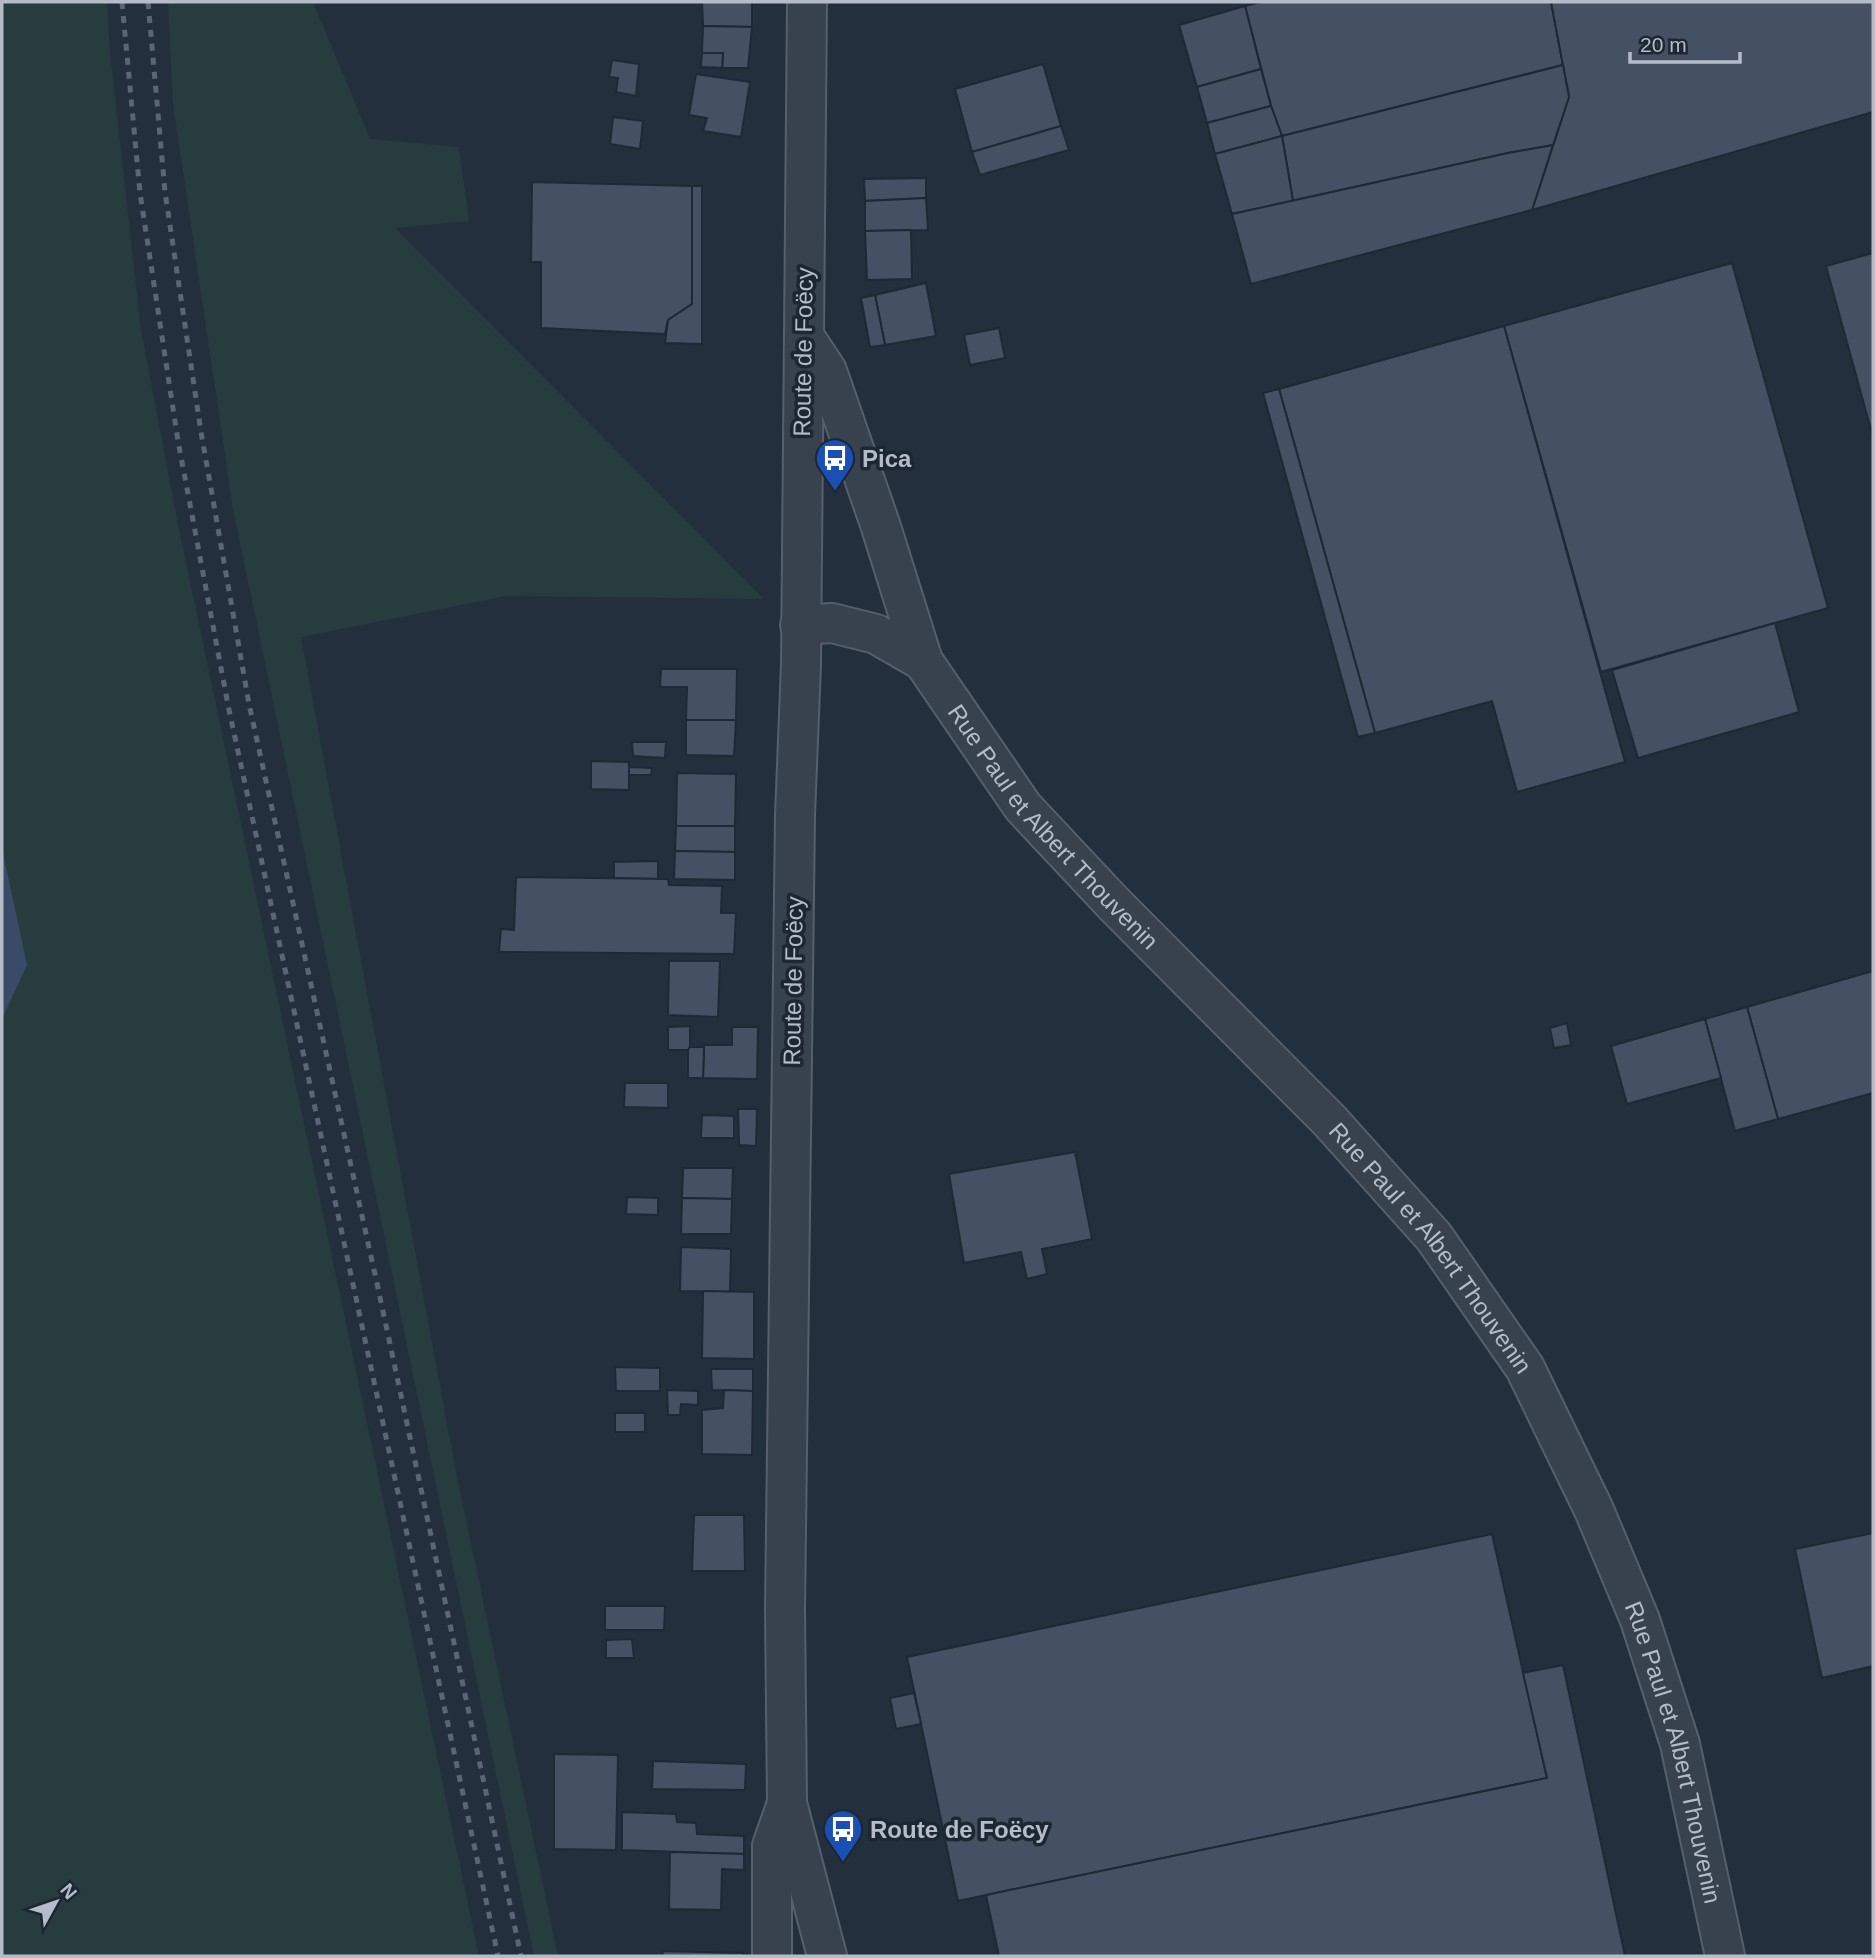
<svg xmlns="http://www.w3.org/2000/svg" width="1875" height="1958" viewBox="0 0 1875 1958" font-family="Helvetica,sans-serif">
<style>
.green{fill:#263c3f}
.water{fill:#394c67}
.building{fill:#455162;stroke:#1f2835;stroke-width:2}
.lines{fill:none;stroke-linecap:round;stroke-linejoin:round}
.minor-casing{stroke:#565f6c;stroke-width:42}
.minor{stroke:#38414e;stroke-width:38}
.rail{stroke:#5a6575;stroke-width:5;stroke-dasharray:7 7;stroke-linecap:butt}
.labels{text-anchor:middle;dominant-baseline:central;stroke-width:7;stroke-linejoin:round;paint-order:stroke}
.street-label{font-size:24px;fill:#b4bcc9;stroke:#1d2633}
.poi-label{font-size:24px;font-weight:bold;fill:#b4bcc9;stroke:#1d2633;text-anchor:start}
</style>
<rect width="100%" height="100%" fill="#242f3e"/>
<g class="green">
<path d="M2,2H107L110,53L141,330L178,524L479,1956H2V1019L26,965L2,848Z"/>
<path d="M168,2H313L370,139L459,147L469,221L395,228L764,599L506,596L301,637L457,1477L558,1956H534L233,509L173,104Z"/>
</g>
<path class="water" d="M2,848L27,965L2,1019Z"/>
<g class="building">
<path d="M702,2H752V27L703,26Z"/>
<path d="M1261,2H1551L1563,65L1282,136L1271,106L1245,6Z"/>
<path d="M1551,2H1873V112L1532,210L1569,97Z"/>
<path d="M1245,6L1261,69L1197,87L1179,25Z"/>
<path d="M703,26L752,27L748,68H722L723,53H702Z"/>
<path d="M702,53H723L722,68L701,67Z"/>
<path d="M612,60L639,64L636,96L616,92L618,78L609,77Z"/>
<path d="M1043,64L1061,126L972,152L955,89Z"/>
<path d="M1563,65L1569,97L1553,145L1508,153L1293,201L1282,136Z"/>
<path d="M1261,69L1271,106L1207,123L1197,87Z"/>
<path d="M696,74L750,82L741,137L703,131L707,118L689,115Z"/>
<path d="M1271,106L1282,136L1215,154L1207,123Z"/>
<path d="M613,117L643,121L640,149L610,144Z"/>
<path d="M1061,126L1069,150L980,175L972,152Z"/>
<path d="M1282,136L1293,201L1232,214L1215,154Z"/>
<path d="M1553,145L1532,210L1251,284L1232,214L1508,153Z"/>
<path d="M926,178V198L865,201L864,179Z"/>
<path d="M532,182L692,186V304L668,320L665,334L541,328V262H531Z"/>
<path d="M692,186H702V344L665,343L668,320L692,304Z"/>
<path d="M926,198L928,230L865,231V201Z"/>
<path d="M911,230L912,279L867,280L865,231Z"/>
<path d="M1873,253V437L1826,266Z"/>
<path d="M1732,263L1828,608L1601,672L1504,326Z"/>
<path d="M926,283L936,336L885,345L875,295Z"/>
<path d="M875,295L885,345L870,347L861,298Z"/>
<path d="M1504,326L1625,762L1517,792L1492,701L1375,733L1279,389Z"/>
<path d="M999,328L1005,358L970,365L964,335Z"/>
<path d="M1279,389L1375,733L1358,737L1263,393Z"/>
<path d="M1775,623L1799,712L1638,758L1612,670Z"/>
<path d="M661,669H737L736,720H686L687,687H660Z"/>
<path d="M686,720H736L734,756L686,755Z"/>
<path d="M632,742H666L665,758L633,756Z"/>
<path d="M591,761L629,762V790L591,789Z"/>
<path d="M629,767L652,768L651,775H629Z"/>
<path d="M677,773L736,774L735,826H676Z"/>
<path d="M676,826H735V852L675,851Z"/>
<path d="M675,851L735,852V880L674,879Z"/>
<path d="M658,861V879L614,878V862Z"/>
<path d="M516,877L668,879L669,885L722,886L721,913H736L734,954L499,952L501,929L514,930Z"/>
<path d="M669,961H720L718,1017L668,1015Z"/>
<path d="M1873,971V1093L1778,1119L1747,1007Z"/>
<path d="M1747,1007L1778,1119L1735,1131L1705,1019Z"/>
<path d="M1705,1019L1721,1078L1627,1104L1611,1046Z"/>
<path d="M1567,1023L1571,1045L1554,1048L1550,1028Z"/>
<path d="M690,1026V1047L688,1050H668V1027Z"/>
<path d="M732,1027H758L757,1079L703,1078L704,1045H732Z"/>
<path d="M690,1047H704L703,1078H688V1050Z"/>
<path d="M625,1083H668V1108L624,1107Z"/>
<path d="M738,1109H757L756,1146L739,1145Z"/>
<path d="M702,1115L734,1116V1138H701Z"/>
<path d="M1075,1152L1092,1239L1042,1249L1047,1274L1027,1279L1021,1252L964,1263L949,1174Z"/>
<path d="M683,1168H733L732,1199L682,1198Z"/>
<path d="M627,1197L658,1198V1215L626,1214Z"/>
<path d="M682,1198L732,1199L731,1234H681Z"/>
<path d="M681,1247L731,1249L730,1292L680,1291Z"/>
<path d="M703,1291L754,1292V1359L702,1358Z"/>
<path d="M615,1367L660,1368V1391H616Z"/>
<path d="M711,1369H753V1391L712,1390Z"/>
<path d="M667,1390L698,1391V1405L681,1404L680,1415H668Z"/>
<path d="M724,1390L753,1391L752,1455L702,1454V1410L723,1408Z"/>
<rect x="615" y="1413" width="30" height="19"/>
<path d="M694,1515H744L745,1571H692Z"/>
<path d="M1873,1533V1666L1822,1678L1795,1549Z"/>
<path d="M1492,1534L1547,1778L958,1901L907,1657Z"/>
<path d="M605,1606H665L664,1630H605Z"/>
<path d="M632,1639L634,1658H606V1640Z"/>
<path d="M1563,1665L1625,1956H999L986,1895L1547,1778L1523,1673Z"/>
<path d="M914,1693L921,1724L896,1729L890,1698Z"/>
<path d="M554,1754L618,1755L616,1850L554,1849Z"/>
<path d="M653,1761L746,1764L745,1790L652,1789Z"/>
<path d="M622,1812L676,1814L677,1822L696,1823L697,1834L744,1836V1854L622,1850Z"/>
<path d="M670,1852L744,1854V1870L722,1869L721,1910L669,1909Z"/>
<path d="M663,1951L743,1953V1956H662Z"/>
</g>
<g class="lines">
<g class="minor-casing">
<g id="minor">
<path d="M807,2L801,664L795,816L785,1610L787,1803L827,1956"/>
<path d="M804,336L827,371L881,527L923,661"/>
<path id="s1" d="M800,625L832,623L876,634L923,661L1023,807L1114,904L1329,1120L1434,1237L1525,1368L1594,1510L1640,1620L1680,1744L1725,1956"/>
<path d="M772,1956V1846L787,1803"/>
</g>
</g>
<use href="#minor" class="minor"/>
<g class="rail">
<path d="M122,2L140,193L178,441L228,705L498,1956"/>
<path d="M148,2L165,192L201,432L249,704L378,1288L521,1956"/>
</g>
</g>
<defs>
<g id="bus-pin" transform="scale(2.0125)"><path d="M0 17L-7.5 6A9.5 9.5 0 1 1 7.5 6Z" fill="#1a4fb4" stroke="#1d2633"/><path d="M-5-6H5V4H4V6H2V4H-2V6H-4V4H-5ZM-3.5-4V0h7V-4ZM-3.5 1.2v1.5H-2V1.2ZM2 1.2v1.5H3.5V1.2Z" fill="#fff"/></g>
</defs>
<g fill-rule="evenodd">
<use href="#bus-pin" x="835" y="458"/>
<use href="#bus-pin" x="843" y="1829"/>
</g>
<g class="labels">
<g class="street-label">
<text transform="translate(803 352) rotate(-89)">Route de Foëcy</text>
<text stroke="none"><textPath href="#s1" startOffset="343">Rue Paul et Albert Thouvenin</textPath></text>
<text transform="translate(793 981) rotate(-89)">Route de Foëcy</text>
<text stroke="none"><textPath href="#s1" startOffset="910">Rue Paul et Albert Thouvenin</textPath></text>
<text stroke="none"><textPath href="#s1" startOffset="1477">Rue Paul et Albert Thouvenin</textPath></text>
</g>
<g class="poi-label">
<text x="862" y="458">Pica</text>
<text x="870" y="1829">Route de Foëcy</text>
</g>
</g>
<rect width="1875" height="1958" fill="none" stroke="#b4bcc9" stroke-width="7"/>
<g transform="translate(56 1902) rotate(50)" stroke="#1d2633" stroke-width="5" paint-order="stroke">
<path d="M0-5L12 26L0 18L-12 26Z" fill="#b4bcc9"/>
<text y="-10" font-size="19" font-weight="bold" text-anchor="middle" fill="#b4bcc9">N</text>
</g>
<path d="M1630 52v10h110v-10" fill="none" stroke="#b4bcc9" stroke-width="3.5"/>
<text x="1640" y="52" font-size="21" fill="#b4bcc9" stroke="#1d2633" stroke-width="5" paint-order="stroke">20 m</text>
</svg>
